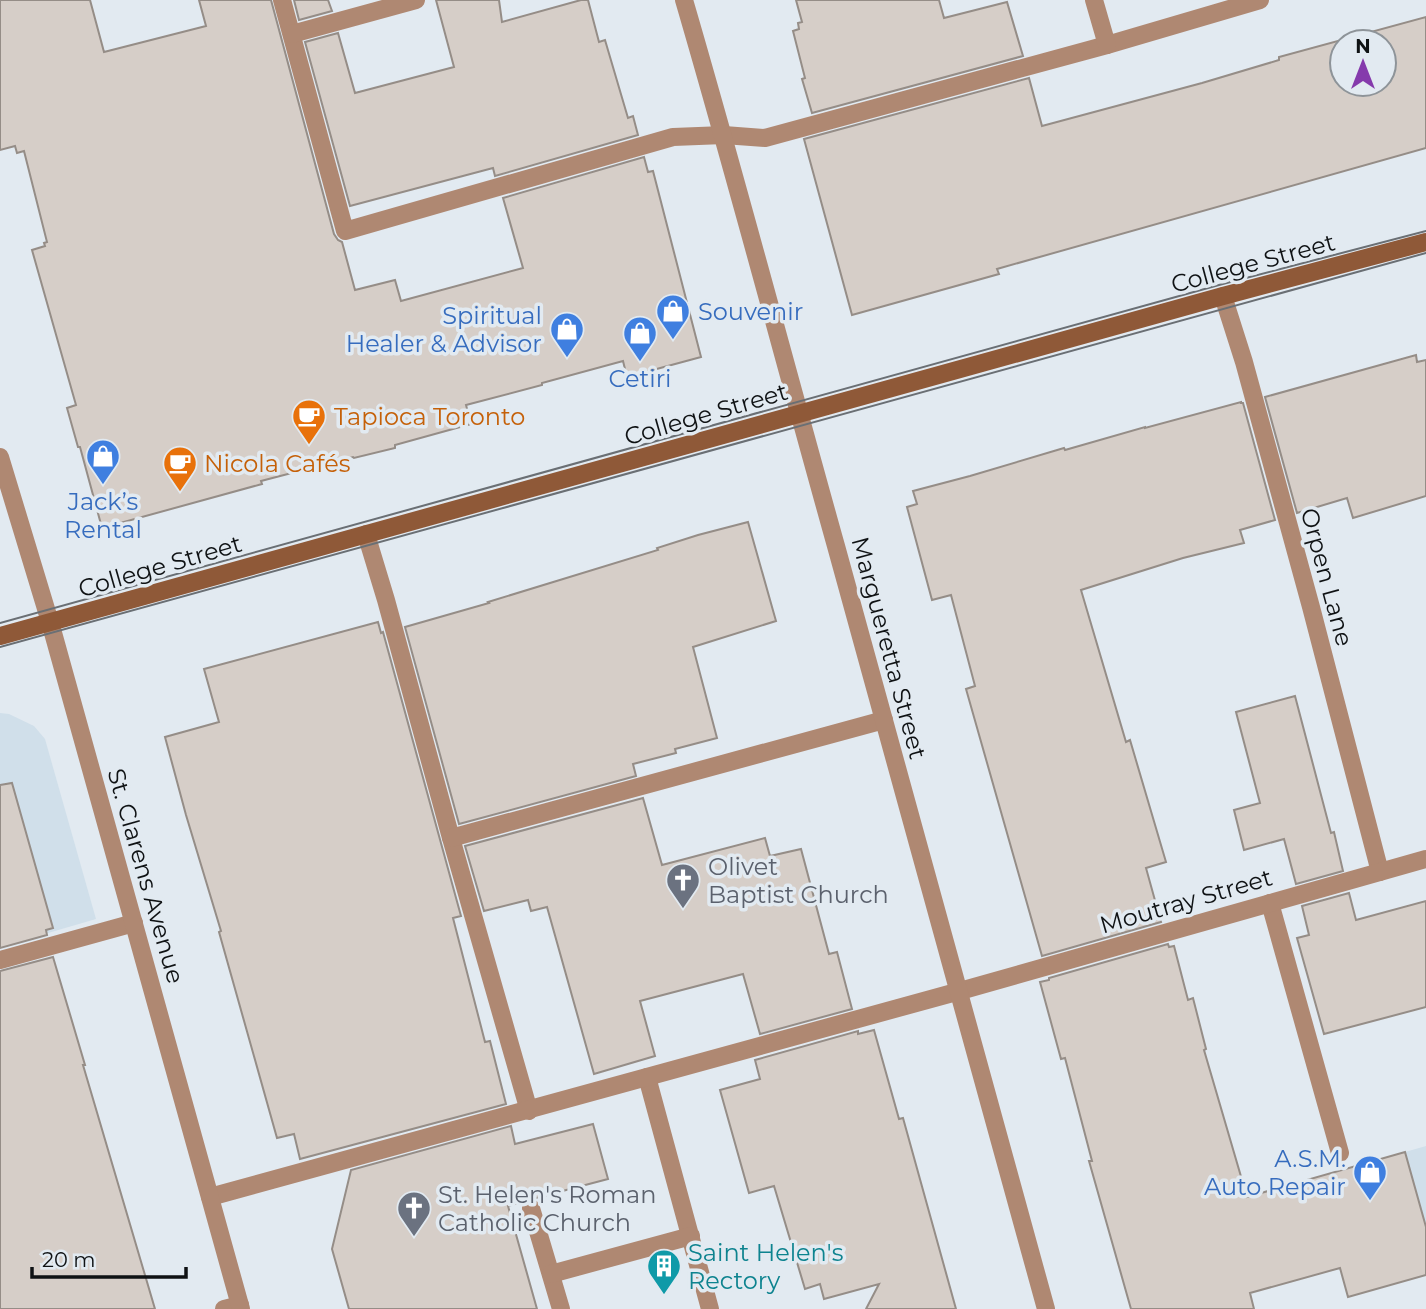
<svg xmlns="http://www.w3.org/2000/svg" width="1426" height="1309" viewBox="0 0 1426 1309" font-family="Montserrat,sans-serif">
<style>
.built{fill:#d0dfea}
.building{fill:#d6cec8;stroke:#958d87;stroke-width:2;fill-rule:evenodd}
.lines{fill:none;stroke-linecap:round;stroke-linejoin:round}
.service{stroke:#af8872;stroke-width:18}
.minor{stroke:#af8872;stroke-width:18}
.secondary{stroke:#8f5938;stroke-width:18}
.tram{stroke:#6a6f74;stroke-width:2}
.labels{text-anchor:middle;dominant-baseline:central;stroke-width:7;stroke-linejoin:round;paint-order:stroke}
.street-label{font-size:24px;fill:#0f1214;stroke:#e2eaf1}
.shop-label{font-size:24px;fill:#366cbe;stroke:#e2eaf1;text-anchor:end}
.food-label{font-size:24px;fill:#c56008;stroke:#e2eaf1;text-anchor:start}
.worship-label{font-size:24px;fill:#5b616d;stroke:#e2eaf1;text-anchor:start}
.culture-label{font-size:24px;fill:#0d838f;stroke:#e2eaf1;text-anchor:start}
</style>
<rect width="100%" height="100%" fill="#e2eaf1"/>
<g class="built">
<path d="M0,713L9,714L34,726L45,739L96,919L0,947Z"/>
<path d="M1426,1146V1227L1405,1152Z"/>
</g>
<g class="building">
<path d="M0,0H90L104,52L206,26L199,0H271L334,234L338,240L342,242L355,290L395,280L401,301L523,268L503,198L644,157L648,172L653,171L701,357L627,377L623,361L542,383V385L466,405L471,424L395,445V448L354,458L353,457L261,481L262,484L102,528L80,447H78L67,408L76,405L32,250L45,246L44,243L47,242L24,151L17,153L15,146L0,150Z"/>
<path d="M294,0H328L332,11L299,20Z"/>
<path d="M436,0H499L502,22L581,0H588L599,42L605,40L628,118L633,116L638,135L495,176L493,168L350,206L305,42L338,33L355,93L454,67Z"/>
<path d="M796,0H939L944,18L1007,2L1023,56L812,113L802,79L805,78L793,31L799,29L798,23L802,22Z"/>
<path d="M1426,17V148L997,269L999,274L852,315L804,139L1029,78L1042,126L1202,83L1279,60V57ZM1342,42H1384V84H1342Z"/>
<path d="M1416,355L1417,362L1426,360V496L1353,518L1347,498L1297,513L1265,397Z"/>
<path d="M1241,402V403H1243L1275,520L1240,530L1244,543L1183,558L1081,590L1126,742L1130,740L1166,862L1146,868L1161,922L1042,956L966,689L975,686L951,595L932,600L907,507L917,504L913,491L970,476L1064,448L1065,450L1145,427V428Z"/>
<path d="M748,522L776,621L693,647L717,738L675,749L676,753L633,764L636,776L459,824L405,627L489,603L488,602L658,550L657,548L698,535Z"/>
<path d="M378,622L381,633L383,632L461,916L453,918L485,1042L490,1041L506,1104L300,1159L294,1134L277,1138L219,932L221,931L186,815L165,737L219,722L204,669Z"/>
<path d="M1295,696L1331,833L1334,832L1343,871L1296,884L1284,839L1244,850L1234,810L1260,803L1236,712Z"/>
<path d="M12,783L53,928L46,930L47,935L0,948V785Z"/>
<path d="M643,798L662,865L765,838L770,856L801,849L829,954L837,952L852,1009L760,1034L743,974L640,1001L655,1056L594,1074L547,907L531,911L528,900L484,911L465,846Z"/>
<path d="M1349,893L1356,920L1426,901V1007L1324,1034L1297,938L1309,935L1302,906Z"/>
<path d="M1168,944L1169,947L1174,946L1188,1000L1193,998L1206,1049L1204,1050L1247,1197L1405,1152L1426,1227V1275L1348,1297L1340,1268L1250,1293L1254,1309H1131L1089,1161H1092L1065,1058L1061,1059L1040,982L1049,980V978Z"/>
<path d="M53,957L85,1065H83L155,1309H0V971Z"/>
<path d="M874,1030L899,1119L903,1118L956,1309H866L879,1284L824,1299L820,1284L805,1289L774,1186L749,1193L720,1090L760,1079L755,1060L858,1031V1034Z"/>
<path d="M593,1124L608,1179L536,1198L528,1197L522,1202L508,1206L537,1309H349L332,1249L351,1170L511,1126L515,1144Z"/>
</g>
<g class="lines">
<g class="service">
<path d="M282,0L345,231L673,137L724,135L765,138L1107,45L1260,0"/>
<path d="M1094,0L1107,45"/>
<path d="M292,34L416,0"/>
<path d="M1223,296L1244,362L1311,607L1380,872"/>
<path d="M366,534L386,600L451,838L529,1111"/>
<path d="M451,838L884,720"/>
<path d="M1270,903L1340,1153"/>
<path d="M0,960L134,923"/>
<path d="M647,1077L710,1309"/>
<path d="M210,1197L960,991L1426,859"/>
<path d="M531,1208L561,1309"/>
<path d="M551,1274L691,1236"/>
<path d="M224,1309L240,1305"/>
</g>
<g class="minor">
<path d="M684,0C737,181 785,364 836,546C906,800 977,1054 1046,1309"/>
<path d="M0,457L50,622L241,1309"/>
</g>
<path class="secondary" d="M0,636L1223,296L1426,242"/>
<g class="tram">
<path d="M0,623L1219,285L1426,231"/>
<path d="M0,647L1426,253"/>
</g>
</g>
<defs>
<g id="shop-pin" transform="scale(1.75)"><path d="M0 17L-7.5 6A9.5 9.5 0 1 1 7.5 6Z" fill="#3f7fe0" stroke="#e2eaf1"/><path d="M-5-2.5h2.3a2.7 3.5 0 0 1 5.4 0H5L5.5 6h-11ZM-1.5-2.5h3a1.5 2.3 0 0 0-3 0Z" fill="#fff"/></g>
<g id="cafe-pin" transform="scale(1.75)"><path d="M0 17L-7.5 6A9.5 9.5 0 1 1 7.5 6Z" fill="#e8710a" stroke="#e2eaf1"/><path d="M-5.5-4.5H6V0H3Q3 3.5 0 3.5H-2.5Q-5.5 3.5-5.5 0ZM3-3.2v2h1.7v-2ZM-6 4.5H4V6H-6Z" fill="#fff"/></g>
<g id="church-pin" transform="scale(1.75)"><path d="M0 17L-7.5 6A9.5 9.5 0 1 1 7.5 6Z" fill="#6b7280" stroke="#e2eaf1"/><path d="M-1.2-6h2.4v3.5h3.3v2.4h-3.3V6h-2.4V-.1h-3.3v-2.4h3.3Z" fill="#fff"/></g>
<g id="building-pin" transform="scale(1.75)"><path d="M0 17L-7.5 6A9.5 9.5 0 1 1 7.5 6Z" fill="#0f9aa8" stroke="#e2eaf1"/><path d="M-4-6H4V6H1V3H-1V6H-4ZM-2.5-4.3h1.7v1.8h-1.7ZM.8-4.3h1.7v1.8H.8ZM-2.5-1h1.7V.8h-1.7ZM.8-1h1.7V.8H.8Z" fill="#fff"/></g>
</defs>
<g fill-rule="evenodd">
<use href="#shop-pin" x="673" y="311"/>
<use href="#shop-pin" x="567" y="329"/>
<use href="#shop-pin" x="640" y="333"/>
<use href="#cafe-pin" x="309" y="416"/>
<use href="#shop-pin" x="103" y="456"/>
<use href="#cafe-pin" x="180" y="463"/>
<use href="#church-pin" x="683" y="880"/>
<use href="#shop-pin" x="1370" y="1172"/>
<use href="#church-pin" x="414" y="1208"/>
<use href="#building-pin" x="664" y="1266"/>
</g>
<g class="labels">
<g class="street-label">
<text transform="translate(1253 263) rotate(-15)">College Street</text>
<text transform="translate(706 414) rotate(-16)">College Street</text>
<text transform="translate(160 566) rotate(-16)">College Street</text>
<text transform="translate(1327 577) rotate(75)">Orpen Lane</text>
<text transform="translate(889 648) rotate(75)">Margueretta Street</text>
<text transform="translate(146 876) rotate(74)">St. Clarens Avenue</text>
<text transform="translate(1186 901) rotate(-16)">Moutray Street</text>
</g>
<g class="shop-label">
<text x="698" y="311" text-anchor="start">Souvenir</text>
<text x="542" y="315">Spiritual<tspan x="542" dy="28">Healer &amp; Advisor</tspan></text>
<text x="640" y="378" text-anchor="middle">Cetiri</text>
<text x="103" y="501" text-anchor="middle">Jack’s<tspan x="103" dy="28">Rental</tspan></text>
<text x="1346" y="1158">A.S.M.<tspan x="1346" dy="28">Auto Repair</tspan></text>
</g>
<g class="food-label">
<text x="334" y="416">Tapioca Toronto</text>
<text x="204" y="463">Nicola Cafés</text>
</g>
<g class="worship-label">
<text x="708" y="866">Olivet<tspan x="708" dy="28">Baptist Church</tspan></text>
<text x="438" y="1194">St. Helen's Roman<tspan x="438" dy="28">Catholic Church</tspan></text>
</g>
<g class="culture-label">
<text x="688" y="1252">Saint Helen's<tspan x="688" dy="28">Rectory</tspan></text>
</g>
</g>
<g transform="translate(1363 63)"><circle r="33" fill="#e2eaf1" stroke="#8e9499" stroke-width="2"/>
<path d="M0-5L12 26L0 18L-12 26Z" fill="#853aac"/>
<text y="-10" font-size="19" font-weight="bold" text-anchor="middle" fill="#0f1214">N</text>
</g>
<path d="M32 1267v10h154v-10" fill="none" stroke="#0f1214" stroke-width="3.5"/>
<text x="42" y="1267" font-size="21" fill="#0f1214" stroke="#e2eaf1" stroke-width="5" paint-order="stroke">20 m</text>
</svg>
